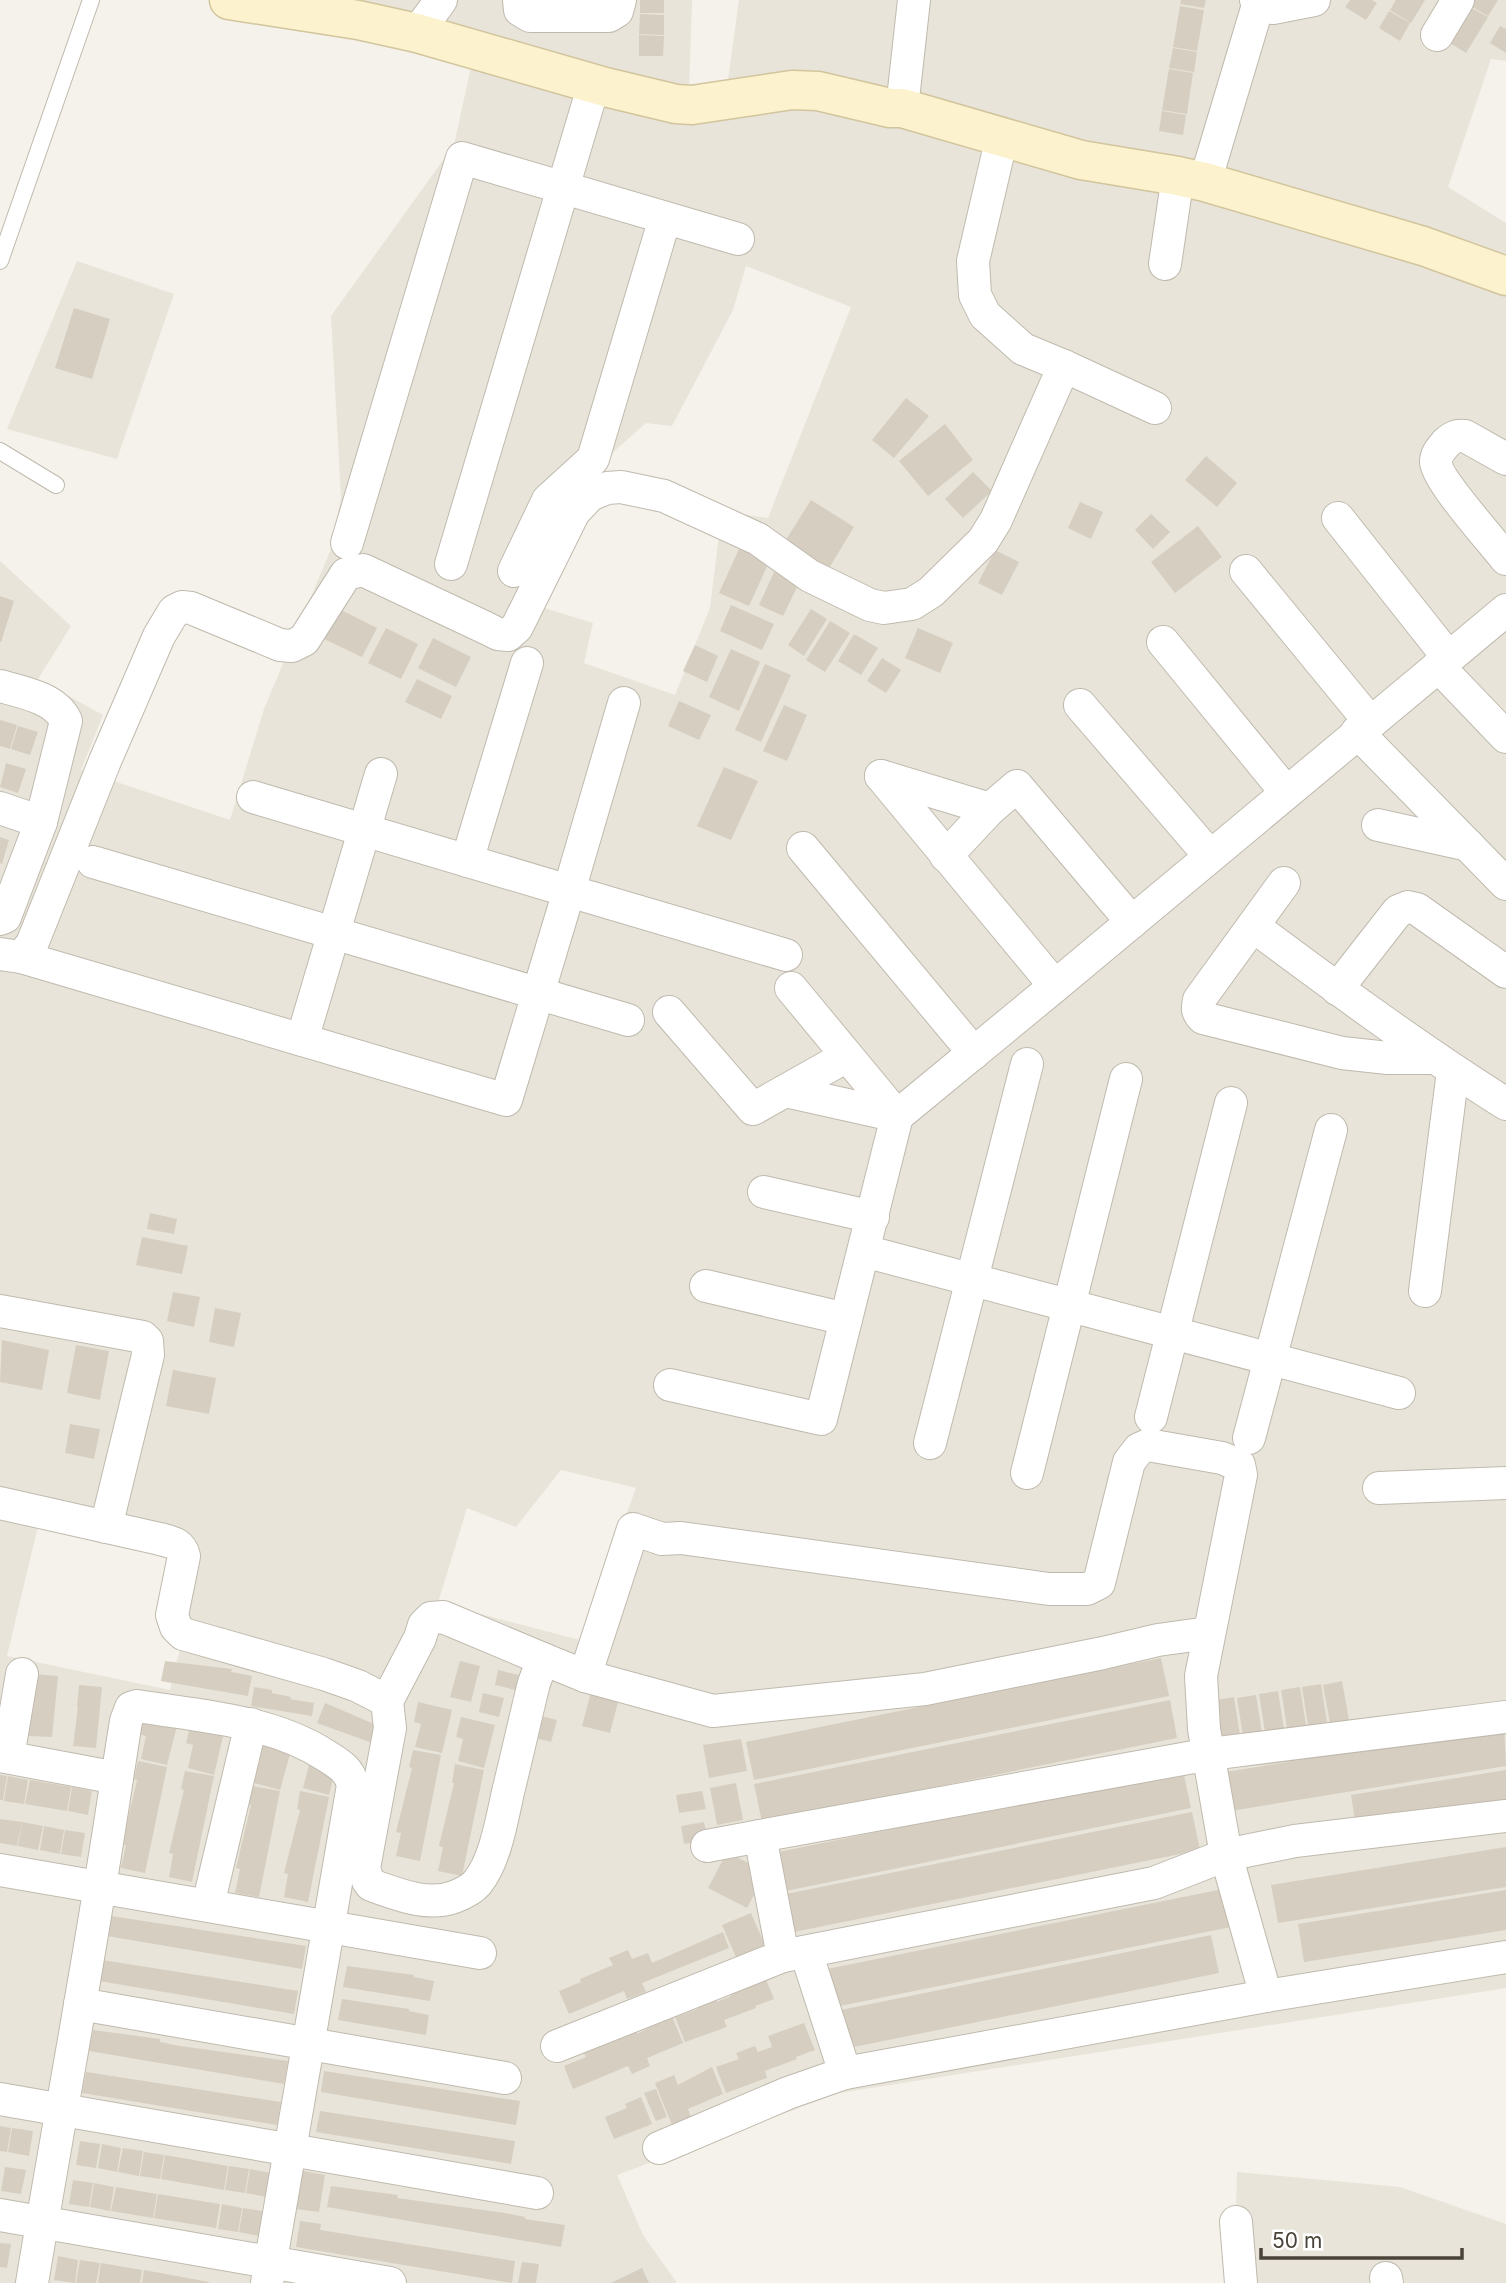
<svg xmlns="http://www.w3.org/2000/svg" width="1506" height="2283" viewBox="0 0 1506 2283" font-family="Inter,sans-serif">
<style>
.residential{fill:#e8e4d9;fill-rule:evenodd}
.building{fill:#d6cec1}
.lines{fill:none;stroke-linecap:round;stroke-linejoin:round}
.lane-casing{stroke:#c0baae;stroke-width:18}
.street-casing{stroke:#c0baae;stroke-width:34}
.secondary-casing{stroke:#d2c59d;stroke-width:41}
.lane{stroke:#fff;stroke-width:16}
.street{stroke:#fff;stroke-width:32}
.secondary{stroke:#fcf2ce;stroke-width:38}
</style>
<rect width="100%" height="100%" fill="#f5f2eb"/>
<g class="residential">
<path d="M315,0H692L689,92Z"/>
<path d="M739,0H1506V61L1491,59L1448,187L1506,223V1988L839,2093L617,2175L643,2235L677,2283H0V561L71,626L38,679L103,715L81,770L230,820L264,709L331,549L341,497L331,316L454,145L471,67L586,103L727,87ZM746,266L851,307L768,518L722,511L710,608L675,695L584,663L593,623L515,599L560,499L646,423L672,426L733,310ZM561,1470L636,1488L580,1640L438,1603L467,1508L516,1527ZM38,1526L190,1563L180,1649L170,1690L7,1656Z"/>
<path d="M77,261L174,294L117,459L7,429Z"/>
<path d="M1237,2172L1400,2187L1506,2224V2283H1234Z"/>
</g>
<g class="building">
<rect x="640" y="0" width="24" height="13"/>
<path d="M1181,0H1206L1204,8L1180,4Z"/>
<path d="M1350,0H1372L1377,3L1366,20L1345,7Z"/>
<path d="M1396,0H1425L1411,23L1390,10Z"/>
<path d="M1470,0H1498L1488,16L1467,4Z"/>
<path d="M1466,5L1488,17L1466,53L1445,40Z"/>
<path d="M1180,6L1204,10L1197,51L1173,47Z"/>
<path d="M1389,11L1410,23L1400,41L1379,28Z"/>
<path d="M640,14L664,15V35L639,34Z"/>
<path d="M1500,26L1506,29V53L1490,43Z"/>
<path d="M639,35L664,36L663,56H639Z"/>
<path d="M1173,48L1197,52L1194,72L1169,68Z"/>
<path d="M1169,69L1193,73L1187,114L1162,110Z"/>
<path d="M1162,111L1186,115L1183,135L1159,131Z"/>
<path d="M74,308L110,319L92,379L55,368Z"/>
<path d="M906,398L929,416L894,458L872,440Z"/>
<path d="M945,424L973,460L928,496L899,461Z"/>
<path d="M1206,456L1237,483L1217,507L1185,480Z"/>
<path d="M973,472L992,491L963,518L945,499Z"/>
<path d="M811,500L854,527L826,573L782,546Z"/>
<path d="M1080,502L1103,512L1091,539L1068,528Z"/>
<path d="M1151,514L1170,532L1153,549L1135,530Z"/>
<path d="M1198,526L1222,557L1175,593L1151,562Z"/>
<path d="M739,549L769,562L749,606L719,593Z"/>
<path d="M995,550L1019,562L1002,595L978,583Z"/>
<path d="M774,572L799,583L783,616L759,605Z"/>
<path d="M0,596L14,601L1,642H0Z"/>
<path d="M731,605L774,624L762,650L720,631Z"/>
<path d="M339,609L377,628L362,657L324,639Z"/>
<path d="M811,609L827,619L804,656L788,645Z"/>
<path d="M830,621L850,633L825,672L806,660Z"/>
<path d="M386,628L418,644L401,679L368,663Z"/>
<path d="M918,628L953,643L940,673L905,658Z"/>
<path d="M854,634L878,648L861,675L838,661Z"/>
<path d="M433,638L471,657L456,687L418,668Z"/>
<path d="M695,645L718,656L707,682L683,671Z"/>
<path d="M731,649L760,662L739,711L709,697Z"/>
<path d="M882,658L901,670L886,693L867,681Z"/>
<path d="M765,664L791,675L761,742L735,730Z"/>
<path d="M417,679L452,696L441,719L405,702Z"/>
<path d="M679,701L711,715L699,740L668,726Z"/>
<path d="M784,705L807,715L787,761L763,751Z"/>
<path d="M0,720L17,725L10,749L0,746Z"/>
<path d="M18,726L38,732L30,755L11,749Z"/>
<path d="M6,763L26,769L18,793L0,787Z"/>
<path d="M724,767L758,781L731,840L697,826Z"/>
<path d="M0,837L9,840L2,864L0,863Z"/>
<path d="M150,1213L177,1219L174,1234L147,1229Z"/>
<path d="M142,1237L188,1246L182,1274L136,1265Z"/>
<path d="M173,1292L200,1297L194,1327L167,1321Z"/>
<path d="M215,1308L241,1313L234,1347L209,1342Z"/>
<path d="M2,1340L49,1350L42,1390L0,1382Z"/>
<path d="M76,1345L109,1351L100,1400L67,1393Z"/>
<path d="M173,1370L216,1378L209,1414L166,1406Z"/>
<path d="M70,1424L100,1429L94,1459L65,1453Z"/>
<path d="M1161,1658L1169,1696L754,1780L746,1742Z"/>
<path d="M165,1661L232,1669L231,1672L252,1676L248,1696L161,1681Z"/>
<path d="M460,1661L480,1666L471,1702L450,1697Z"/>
<path d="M498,1670L527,1677L524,1692L495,1685Z"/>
<path d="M34,1674L58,1676L52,1737L28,1736L30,1715H32Z"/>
<path d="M1342,1681L1349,1720L1330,1723L1323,1685Z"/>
<path d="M1321,1684L1327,1722L1308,1725L1302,1687Z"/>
<path d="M79,1685L102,1687L96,1748L73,1746L78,1707H77Z"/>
<path d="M254,1687L272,1690V1693L291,1697L290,1699L314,1703L312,1716L251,1706Z"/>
<path d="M1300,1687L1306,1725L1287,1728L1281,1690Z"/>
<path d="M1278,1691L1284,1729L1265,1732L1259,1694Z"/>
<path d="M591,1692L619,1698L610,1733L582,1726Z"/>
<path d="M483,1693L504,1698L499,1717L479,1712Z"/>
<path d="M1256,1695L1262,1733L1243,1736L1237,1698Z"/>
<path d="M1234,1697L1240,1735L1221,1738L1215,1700Z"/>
<path d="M1170,1700L1177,1738L762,1822L754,1784Z"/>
<path d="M418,1702L452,1710L442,1753L415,1747L421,1724L414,1722Z"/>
<path d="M325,1703L381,1727L375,1744L317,1723Z"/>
<path d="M144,1714L178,1722L167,1765L141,1759L146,1736L139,1734Z"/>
<path d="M540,1716L557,1720L551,1742L535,1738Z"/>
<path d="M461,1717L495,1725L484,1768L458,1761L463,1739L456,1737Z"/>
<path d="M191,1723L224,1732L214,1775L188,1768L193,1745L186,1743Z"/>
<path d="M1504,1727L1506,1766L1231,1811L1225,1772Z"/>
<path d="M258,1738L292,1747L280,1790L254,1783L260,1760L252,1758Z"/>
<path d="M741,1739L747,1771L709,1778L703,1745Z"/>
<path d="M413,1750L441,1755L420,1861L396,1856L401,1833L396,1832L412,1768L409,1767Z"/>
<path d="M138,1761L167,1767L145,1873L121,1868L126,1845L122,1844L137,1780L134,1779Z"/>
<path d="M455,1764L484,1770L462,1876L438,1871L443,1847L439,1846L454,1783H452Z"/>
<path d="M309,1765L335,1771L329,1795L303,1788Z"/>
<path d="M1183,1770L1191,1808L776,1893L768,1854Z"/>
<path d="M1506,1770V1810L1357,1833L1351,1795Z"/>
<path d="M185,1771L214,1776L192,1882L169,1877L173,1854L169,1853L184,1790L181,1789Z"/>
<path d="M0,1775L7,1776L3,1800H0Z"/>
<path d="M8,1776L28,1780L24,1804L4,1801Z"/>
<path d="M30,1780L71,1787L67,1811L25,1804Z"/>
<path d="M736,1783L743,1820L717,1825L710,1788Z"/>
<path d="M252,1786L280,1791L259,1897L235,1893L240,1869L236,1868L251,1805L248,1804Z"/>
<path d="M72,1787L92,1791L88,1815L68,1811Z"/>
<path d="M300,1791L329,1797L308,1902L284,1897L288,1874L284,1873L300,1810L297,1809Z"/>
<path d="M702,1791L706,1809L679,1813L676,1795Z"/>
<path d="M1192,1812L1200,1850L784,1934L776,1896Z"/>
<path d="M0,1819L22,1822L17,1846L0,1843Z"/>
<path d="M22,1822L43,1826L38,1850L18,1846Z"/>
<path d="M704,1822L708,1840L684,1844L681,1826Z"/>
<path d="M44,1826L64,1830L60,1854L40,1850Z"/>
<path d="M65,1830L85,1833L81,1857L61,1854Z"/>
<path d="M1506,1847V1887L1278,1923L1271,1885Z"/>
<path d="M727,1852L766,1872L747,1908L708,1888Z"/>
<path d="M1223,1889L1231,1927L835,2007L827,1969Z"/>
<path d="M1506,1890V1930L1304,1962L1298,1924Z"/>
<path d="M751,1913L767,1950L738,1962L722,1925Z"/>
<path d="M111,1916L306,1946L302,1969L107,1936Z"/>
<path d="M723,1932L729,1948L642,1983L646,1992L627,1999L624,1991L569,2014L559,1991L581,1982L580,1979L613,1965L609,1958L628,1950L632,1959L648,1953L652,1963Z"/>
<path d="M1211,1935L1219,1973L844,2049L836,2011Z"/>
<path d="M102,1960L298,1991L294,2014L99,1981Z"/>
<path d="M347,1966L414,1975V1977L434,1981L430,2001L343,1987Z"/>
<path d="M763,1972L774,1999L755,2006L756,2008L724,2020L727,2027L685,2042L675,2017L698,2009L695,2002L715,1995L717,2002L731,1996L727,1985Z"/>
<path d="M342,1999L409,2009V2011L429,2015L426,2035L338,2020Z"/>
<path d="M672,2016L683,2043L647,2058L650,2066L632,2074L628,2066L573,2089L564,2066L586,2057L584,2053L617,2040L614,2032L633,2025L637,2034Z"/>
<path d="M804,2023L815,2050L796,2057L797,2059L765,2071L767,2078L726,2093L716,2067L739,2059L736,2053L755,2046L758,2052L772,2047L768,2036Z"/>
<path d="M93,2030L160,2039V2042L180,2046L288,2061L284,2084L89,2051Z"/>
<path d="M712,2067L723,2094L688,2109L691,2117L672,2125L655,2083L674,2075L678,2085Z"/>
<path d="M324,2071L520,2101L516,2125L321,2092Z"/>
<path d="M86,2072L281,2102L277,2125L82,2093Z"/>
<path d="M656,2089L667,2117L656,2121L644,2093Z"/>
<path d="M641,2097L652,2124L614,2139L605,2117L627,2108L625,2104Z"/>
<path d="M320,2111L515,2141L511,2164L316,2132Z"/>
<path d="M0,2126L11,2128L7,2152L0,2151Z"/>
<path d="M12,2128L33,2131L29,2156L8,2152Z"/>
<path d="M80,2141L100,2144L96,2168L76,2165Z"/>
<path d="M102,2144L121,2148L117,2172L98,2168Z"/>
<path d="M123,2148L143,2151L139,2176L118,2172Z"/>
<path d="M144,2152L164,2155L160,2179L140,2176Z"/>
<path d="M165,2155L228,2166L224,2190L161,2179Z"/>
<path d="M229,2166L249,2169L245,2193L225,2190Z"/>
<path d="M5,2167L26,2170L21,2194L1,2191Z"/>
<path d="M250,2169L270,2173L266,2197L246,2193Z"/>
<path d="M303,2171L325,2175L319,2212L296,2209Z"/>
<path d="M73,2180L93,2183L89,2207L69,2204Z"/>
<path d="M94,2183L114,2187L110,2211L90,2207Z"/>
<path d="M331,2186L398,2195L397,2198L505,2213L525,2217V2219L565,2225L561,2247L327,2207Z"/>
<path d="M116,2187L157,2194L153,2218L111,2211Z"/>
<path d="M158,2194L220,2204L216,2228L154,2218Z"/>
<path d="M222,2204L242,2208L238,2232L218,2229Z"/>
<path d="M243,2208L263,2211L259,2236L239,2232Z"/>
<path d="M300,2221L321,2224L320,2230L515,2261L512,2283L296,2247Z"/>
<path d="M0,2243L11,2244L7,2268L0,2267Z"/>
<path d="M58,2256L78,2260L75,2283L54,2280Z"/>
<path d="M80,2260L100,2263L96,2283H76Z"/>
<path d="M522,2262L539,2264L536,2283H518Z"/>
<path d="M101,2263L142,2270L140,2283H98Z"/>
<path d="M642,2268L649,2283H611Z"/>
<path d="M144,2270L209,2282V2283H142Z"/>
</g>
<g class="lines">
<g class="lane-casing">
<g id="lane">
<path d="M0,261L91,0"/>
<path d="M0,451L56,485"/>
</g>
</g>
<g class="street-casing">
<g id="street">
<path d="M519,0L520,10L530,16H609L617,11L620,0"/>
<path d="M1258,5L1273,8L1314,0"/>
<path d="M417,33L441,0"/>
<path d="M1437,35L1458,0"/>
<path d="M902,108L914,0"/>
<path d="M1205,182L1258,5L1256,0"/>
<path d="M1165,264L1178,176"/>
<path d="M1064,366L1155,408"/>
<path d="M1506,459L1465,436C1456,435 1453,437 1446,443C1441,449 1436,454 1436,462C1436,479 1493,542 1506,559"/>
<path d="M1338,518L1448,657"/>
<path d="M347,543L462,158L738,239"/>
<path d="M451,564L594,84"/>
<path d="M514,571L548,500L593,459L665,218"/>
<path d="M1246,571L1370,722"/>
<path d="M1163,642L1286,792"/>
<path d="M1438,666L1506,737"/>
<path d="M0,686C22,692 56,698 66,721L41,822L0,808"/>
<path d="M624,703L569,891L786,955"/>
<path d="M1080,705L1210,856"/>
<path d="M1357,732L1506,884"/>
<path d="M881,776L1055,986L1506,610"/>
<path d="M881,776L990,809"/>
<path d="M1378,825L1468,845"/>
<path d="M803,848L974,1053"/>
<path d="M946,856L990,809L1017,786L1132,922"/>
<path d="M467,861L527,663"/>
<path d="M93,862L628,1020"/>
<path d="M1284,883L1199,1000C1197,1008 1197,1012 1203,1018L1342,1053L1388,1058H1435"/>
<path d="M0,919L5,917L41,822"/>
<path d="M1253,926C1336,988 1419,1049 1506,1104"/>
<path d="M0,954L21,957L32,944L105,761L159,636L174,611L182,607L191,608L280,645L292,646L304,640L346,574L363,570L486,628L498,634L508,635L517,627L574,512L590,495L607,488L621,487L664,496L758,539L810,576L870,605L884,608L912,604L931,592L983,541L996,520L1064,366L1023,349L985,315L975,295L973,261L1002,137"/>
<path d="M21,957L506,1100L569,891L253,797"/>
<path d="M791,988L897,1116L1055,986"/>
<path d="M1337,989L1398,911L1408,907L1417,909L1506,972"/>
<path d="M669,1012L753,1109L847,1056"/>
<path d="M302,1040L381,774"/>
<path d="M764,1192L873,1217"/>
<path d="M864,1251L1399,1393"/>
<path d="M706,1286L846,1319"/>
<path d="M1425,1291L1453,1071"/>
<path d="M0,1311L143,1337L147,1341L148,1355L106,1527"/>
<path d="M670,1385L821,1419L897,1116L785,1091"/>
<path d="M1151,1417L1231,1103"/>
<path d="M1249,1438L1331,1130"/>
<path d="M930,1443L1027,1064"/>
<path d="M1027,1473L1126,1079"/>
<path d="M1379,1488L1506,1483"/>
<path d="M0,1503L160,1539C171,1542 181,1543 184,1556L172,1615L176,1627L183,1634L324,1674L358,1686L387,1701L390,1728L364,1868L368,1881L371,1885C397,1894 427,1907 454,1897C462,1894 472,1889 477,1883C495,1862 502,1819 508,1792C517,1756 525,1719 534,1683L543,1659L585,1676L713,1711L925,1689L1103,1653L1158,1640L1208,1633"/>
<path d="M585,1676L633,1529L662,1539L681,1538L1049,1589H1087L1099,1583L1129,1462L1139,1449L1148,1445L1222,1458L1239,1465L1241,1475L1201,1676L1204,1729L1226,1855L1266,1996"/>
<path d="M387,1701L420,1638L424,1625L431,1618L443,1617L543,1659"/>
<path d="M0,1756L117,1778C92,1947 60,2114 32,2283"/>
<path d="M8,1757L22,1674"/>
<path d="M117,1778L126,1721L131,1708L137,1706C200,1716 270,1720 325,1755C339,1764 349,1769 353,1785L267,2283"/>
<path d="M707,1846L760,1836"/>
<path d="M0,1870L480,1953"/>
<path d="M208,1905L251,1724"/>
<path d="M806,1952L845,2073"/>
<path d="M783,1956L760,1836L1210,1754L1506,1717"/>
<path d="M80,2004L505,2078"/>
<path d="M557,2046L783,1956L1154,1883L1226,1855L1295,1841L1506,1816"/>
<path d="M0,2099L537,2193"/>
<path d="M659,2148L788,2093L845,2073L1266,1996L1506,1957"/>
<path d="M0,2215L390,2283"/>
<path d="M1236,2222L1241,2283"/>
<path d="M1386,2278L1387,2283"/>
</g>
</g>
<g class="secondary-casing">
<path id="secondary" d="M229,0L358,20L417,33L605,87L676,104L692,105L792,90L818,91L890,108H902L1081,160L1178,176L1205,182L1423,246L1506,276"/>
</g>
<use href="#lane" class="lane"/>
<use href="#street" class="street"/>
<use href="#secondary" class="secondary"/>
</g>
<path d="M1261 2248v10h201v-10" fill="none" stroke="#494339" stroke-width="3.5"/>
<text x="1272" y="2248" font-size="21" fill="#494339" stroke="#ffffff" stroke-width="5" paint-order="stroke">50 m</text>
</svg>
